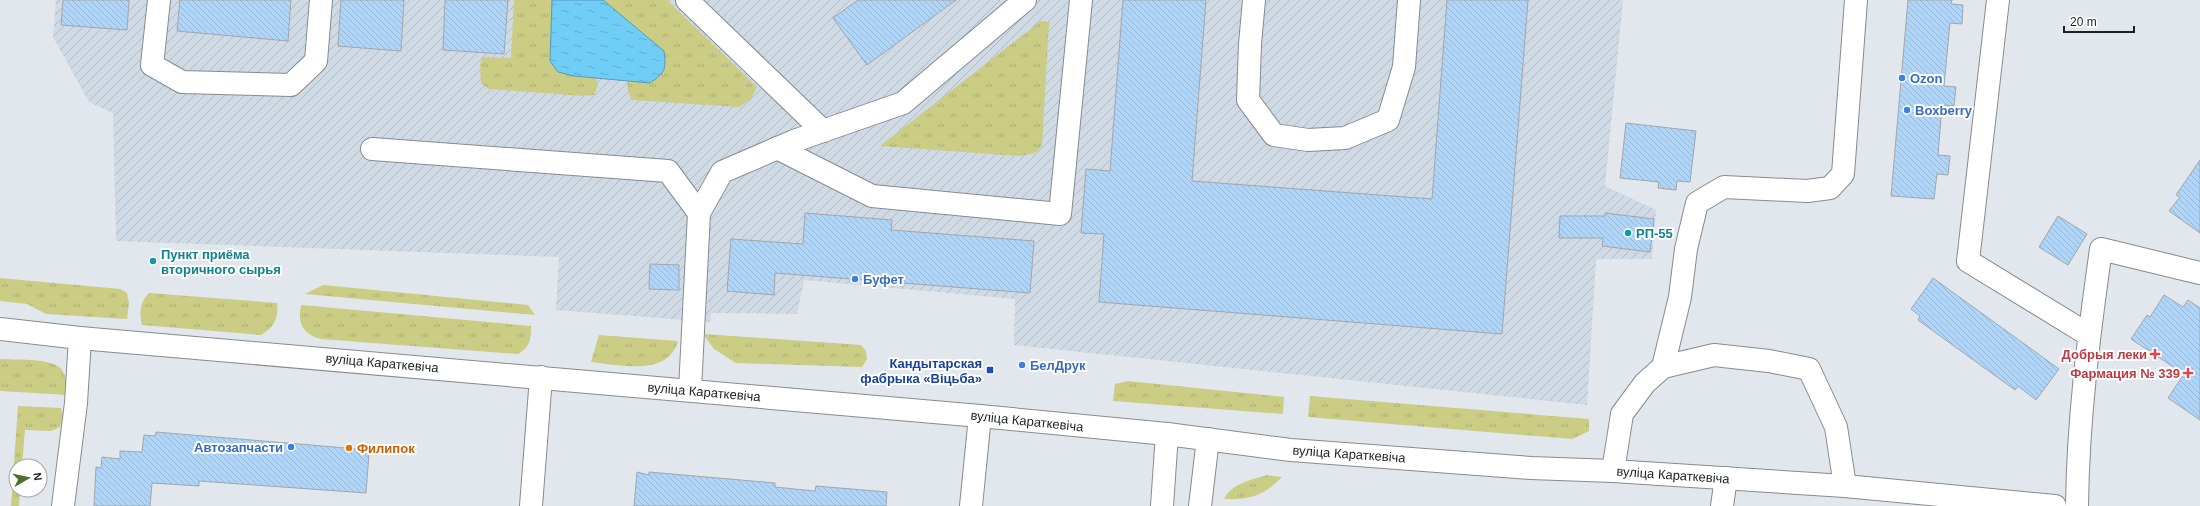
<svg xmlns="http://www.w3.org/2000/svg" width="2200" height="506" viewBox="0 0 2200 506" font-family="Helvetica,sans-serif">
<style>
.industrial{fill:url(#industrial-furrows)}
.grass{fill:url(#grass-tufts)}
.water{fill:url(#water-ripples);stroke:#5799b6}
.building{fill:url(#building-back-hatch);stroke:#a1a6ab}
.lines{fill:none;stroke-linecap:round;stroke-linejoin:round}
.minor-casing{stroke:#868b90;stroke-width:24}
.minor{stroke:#fff;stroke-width:22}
.shop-dot{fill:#3f7fe0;stroke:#fff;stroke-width:1.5}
.culture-dot{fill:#0f9aa8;stroke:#fff;stroke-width:1.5}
.health-dot{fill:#e0444e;stroke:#fff;stroke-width:1.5}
.transit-dot{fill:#1a4fb4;stroke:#fff;stroke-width:1.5}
.food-dot{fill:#e8710a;stroke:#fff;stroke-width:1.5}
.labels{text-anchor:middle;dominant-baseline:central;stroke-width:4;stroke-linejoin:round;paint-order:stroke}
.shop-label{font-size:13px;font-weight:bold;fill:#366cbe;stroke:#fff;text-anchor:start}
.culture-label{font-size:13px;font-weight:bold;fill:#0d838f;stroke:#fff;text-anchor:start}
.health-label{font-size:13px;font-weight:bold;fill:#be3a42;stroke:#fff;text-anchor:end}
.street-label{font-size:13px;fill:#1e2022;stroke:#fff}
.transit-label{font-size:13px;font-weight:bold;fill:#164399;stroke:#fff;text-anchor:end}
.food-label{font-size:13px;font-weight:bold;fill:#c56008;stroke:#fff;text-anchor:start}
</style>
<defs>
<pattern id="industrial-furrows" width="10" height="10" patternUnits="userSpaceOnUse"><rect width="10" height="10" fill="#cfdae5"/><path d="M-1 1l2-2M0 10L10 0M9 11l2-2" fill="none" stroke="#b1bbc4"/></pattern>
<pattern id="grass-tufts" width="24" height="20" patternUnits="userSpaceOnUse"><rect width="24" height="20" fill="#cacd83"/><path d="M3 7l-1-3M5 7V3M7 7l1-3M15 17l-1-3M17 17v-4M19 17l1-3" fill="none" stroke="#adb071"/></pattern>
<pattern id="water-ripples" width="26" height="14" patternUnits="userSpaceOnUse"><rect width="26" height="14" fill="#6fcdf6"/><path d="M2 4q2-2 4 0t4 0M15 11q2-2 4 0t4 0" fill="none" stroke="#60b0d3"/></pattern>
<pattern id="building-back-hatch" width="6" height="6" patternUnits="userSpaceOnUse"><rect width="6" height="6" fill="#afd6f9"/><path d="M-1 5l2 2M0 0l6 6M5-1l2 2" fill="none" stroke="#96b7d5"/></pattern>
</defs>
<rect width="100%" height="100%" fill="#e1e7ec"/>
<path class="industrial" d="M56,0H1623L1605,186L1656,210L1652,259H1596L1587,405L1014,345L1015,299L804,280L797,314L711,313L710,322L556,310L559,257L116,241L113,113L89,102L53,37Z"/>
<g class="grass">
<path d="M514,0H552L550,61L574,76L597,78L598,85L594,95L584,96L489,89L481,83L480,65L482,57L511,58Z"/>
<path d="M603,0H667L757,87L751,99L739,107L632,100L628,91L627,81L650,83L664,51Z"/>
<path d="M1041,21L1049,22L1042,146L1035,153L1019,156L880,146Z"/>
<path d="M0,278L120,289L127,293L129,303L127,319L46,314L27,304L0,301Z"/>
<path d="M323,285L528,305L535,315L305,294Z"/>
<path d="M149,293L277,303C279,318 274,327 261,335L142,325C139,312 140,302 149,293Z"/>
<path d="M301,305L531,326C531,339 530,347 518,354L321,339C303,334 297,324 301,305Z"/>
<path d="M703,334L861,345L866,351L867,359L862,367L736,363L714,349Z"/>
<path d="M599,335L678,341C668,377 620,365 591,362Z"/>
<path d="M0,359C15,360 47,358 59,367C67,373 67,386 68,395L0,391Z"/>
<path d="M1128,381L1284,397L1283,414L1113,401L1115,384Z"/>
<path d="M1310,396L1589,419V431L1572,439L1308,417Z"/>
<path d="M18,406L61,408L63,418L60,427L51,431L25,430L22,466H16V490H20L19,506H11Z"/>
<path d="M1267,475L1282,477C1263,496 1251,500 1224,499C1232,483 1252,480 1267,475Z"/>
</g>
<path class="water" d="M552,0H603L664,51C666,69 666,72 650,83L574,76L558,72L550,61Z"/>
<g class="building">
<path d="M63,0H129L127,30L61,25Z"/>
<path d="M180,0H291L288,41L177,31Z"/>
<path d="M341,0H404L401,51L338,46Z"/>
<path d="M445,0H508L504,54L443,50Z"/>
<path d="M858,0H956L867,65L833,18Z"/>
<path d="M1123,0H1206L1192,181L1432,199L1447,0H1528L1502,334L1099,302L1104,234L1081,233L1086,169L1110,171Z"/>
<path d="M1908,0H1952L1951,4L1963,5L1962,24L1950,23L1944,86L1956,87L1954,106L1942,105L1938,155L1950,156L1948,175L1937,174L1934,199L1891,196Z"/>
<path d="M1626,123L1696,131L1690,182L1677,181L1676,190L1658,188L1659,182L1620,178Z"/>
<path d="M2200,160V233L2169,211L2180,197L2176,195Z"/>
<path d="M805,213L892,220L891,230L1034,241L1030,293L775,273L774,295L727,291L731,239L803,244Z"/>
<path d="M1605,213L1654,219L1650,252L1602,246L1603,238H1559L1560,216H1605Z"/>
<path d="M2058,216L2087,234L2068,265L2039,247Z"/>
<path d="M650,264L679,265V290L649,289Z"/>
<path d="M1933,278L2059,369L2036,400L2018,386L2015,390L1918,320L1920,316L1911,309Z"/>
<path d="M2164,295L2183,307L2188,300L2200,308V420L2168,398L2184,374L2131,339L2147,315L2150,317Z"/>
<path d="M156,432L358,449L357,453L369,454L366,493L199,481V486L152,483L150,506H94L96,467L101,468L102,457L120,459V451L142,452L144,435L155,436Z"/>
<path d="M637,472L649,475V472L775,483V487L815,491L816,486L887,492L886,506H634Z"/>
</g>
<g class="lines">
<g class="minor-casing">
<g id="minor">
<path d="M159,0L152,65L182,82L291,85L316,61L321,0"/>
<path d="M687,0L823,131"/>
<path d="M1254,0L1250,44L1248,100L1274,135L1308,140L1345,138L1388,120L1404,67L1409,0"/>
<path d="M1998,0L1968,261L2089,335"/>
<path d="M777,148L872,196L1060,214L1081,0"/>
<path d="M372,149L668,171L699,213"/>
<path d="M0,329L80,338L980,416L1167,434L1291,450L1531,468L1613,471L1845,486L2055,506"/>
<path d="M1663,367L1680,297L1686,249L1697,203L1724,187L1807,191L1830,188L1843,174L1856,0"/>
<path d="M690,390L699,213L722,172L794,141L903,103L1025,0"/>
<path d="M1613,471L1622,414L1645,383L1663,367L1714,355L1769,361L1809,369L1836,427L1845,486"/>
<path d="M63,506L76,403L80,338"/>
<path d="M531,506L541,377"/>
<path d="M971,506L980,416"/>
<path d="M1162,506L1167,434"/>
<path d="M1200,506L1208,439"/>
<path d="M1722,506L1726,478"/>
<path d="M2077,506C2078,419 2089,334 2101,249L2200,273"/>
</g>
</g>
<use href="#minor" class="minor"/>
</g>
<g class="shop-dot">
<circle cx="1902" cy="78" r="4"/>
<circle cx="1907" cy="110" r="4"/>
<circle cx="855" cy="279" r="4"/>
<circle cx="1022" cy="365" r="4"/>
<circle cx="291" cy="447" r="4"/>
</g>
<g class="culture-dot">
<circle cx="1628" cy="233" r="4"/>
<circle cx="153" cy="261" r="4"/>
</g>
<g class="health-dot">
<path d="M2153 348h4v4h4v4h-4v4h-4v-4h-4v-4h4z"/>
<path d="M2186 367h4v4h4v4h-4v4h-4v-4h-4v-4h4z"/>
</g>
<rect class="transit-dot" x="986" y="366" width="8" height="8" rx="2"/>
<circle class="food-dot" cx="349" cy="448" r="4"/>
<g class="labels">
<g class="shop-label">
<text x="1910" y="78">Ozon</text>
<text x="1915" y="110">Boxberry</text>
<text x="863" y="279">Буфет</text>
<text x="1030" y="365">БелДрук</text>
<text x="283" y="447" text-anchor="end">Автозапчасти</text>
</g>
<g class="culture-label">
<text x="1636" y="233">РП-55</text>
<text x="161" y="254">Пункт приёма<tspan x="161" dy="15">вторичного сырья</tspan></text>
</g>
<g class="health-label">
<text x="2147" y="354">Добрыя леки</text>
<text x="2180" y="373">Фармация № 339</text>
</g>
<g class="street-label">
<text transform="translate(382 363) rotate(5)">вуліца Караткевіча</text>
<text transform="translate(704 392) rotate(5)">вуліца Караткевіча</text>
<text transform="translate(1027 421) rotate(6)">вуліца Караткевіча</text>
<text transform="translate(1349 454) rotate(4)">вуліца Караткевіча</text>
<text transform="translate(1673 475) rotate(4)">вуліца Караткевіча</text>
</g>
<g class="transit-label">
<text x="982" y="363">Кандытарская<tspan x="982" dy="15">фабрыка «Віцьба»</tspan></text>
</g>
<g class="food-label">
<text x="357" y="448">Филипок</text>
</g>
</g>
<g transform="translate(28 478) rotate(81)"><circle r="19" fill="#ffffff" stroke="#a5a6a7"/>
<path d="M0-3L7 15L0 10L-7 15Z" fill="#4a702a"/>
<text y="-6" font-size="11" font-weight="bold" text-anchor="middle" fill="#1e2022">N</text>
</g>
<path d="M2064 26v6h70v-6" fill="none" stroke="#1e2022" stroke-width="2"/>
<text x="2070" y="26" font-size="12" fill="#1e2022" stroke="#ffffff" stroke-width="3" paint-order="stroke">20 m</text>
</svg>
